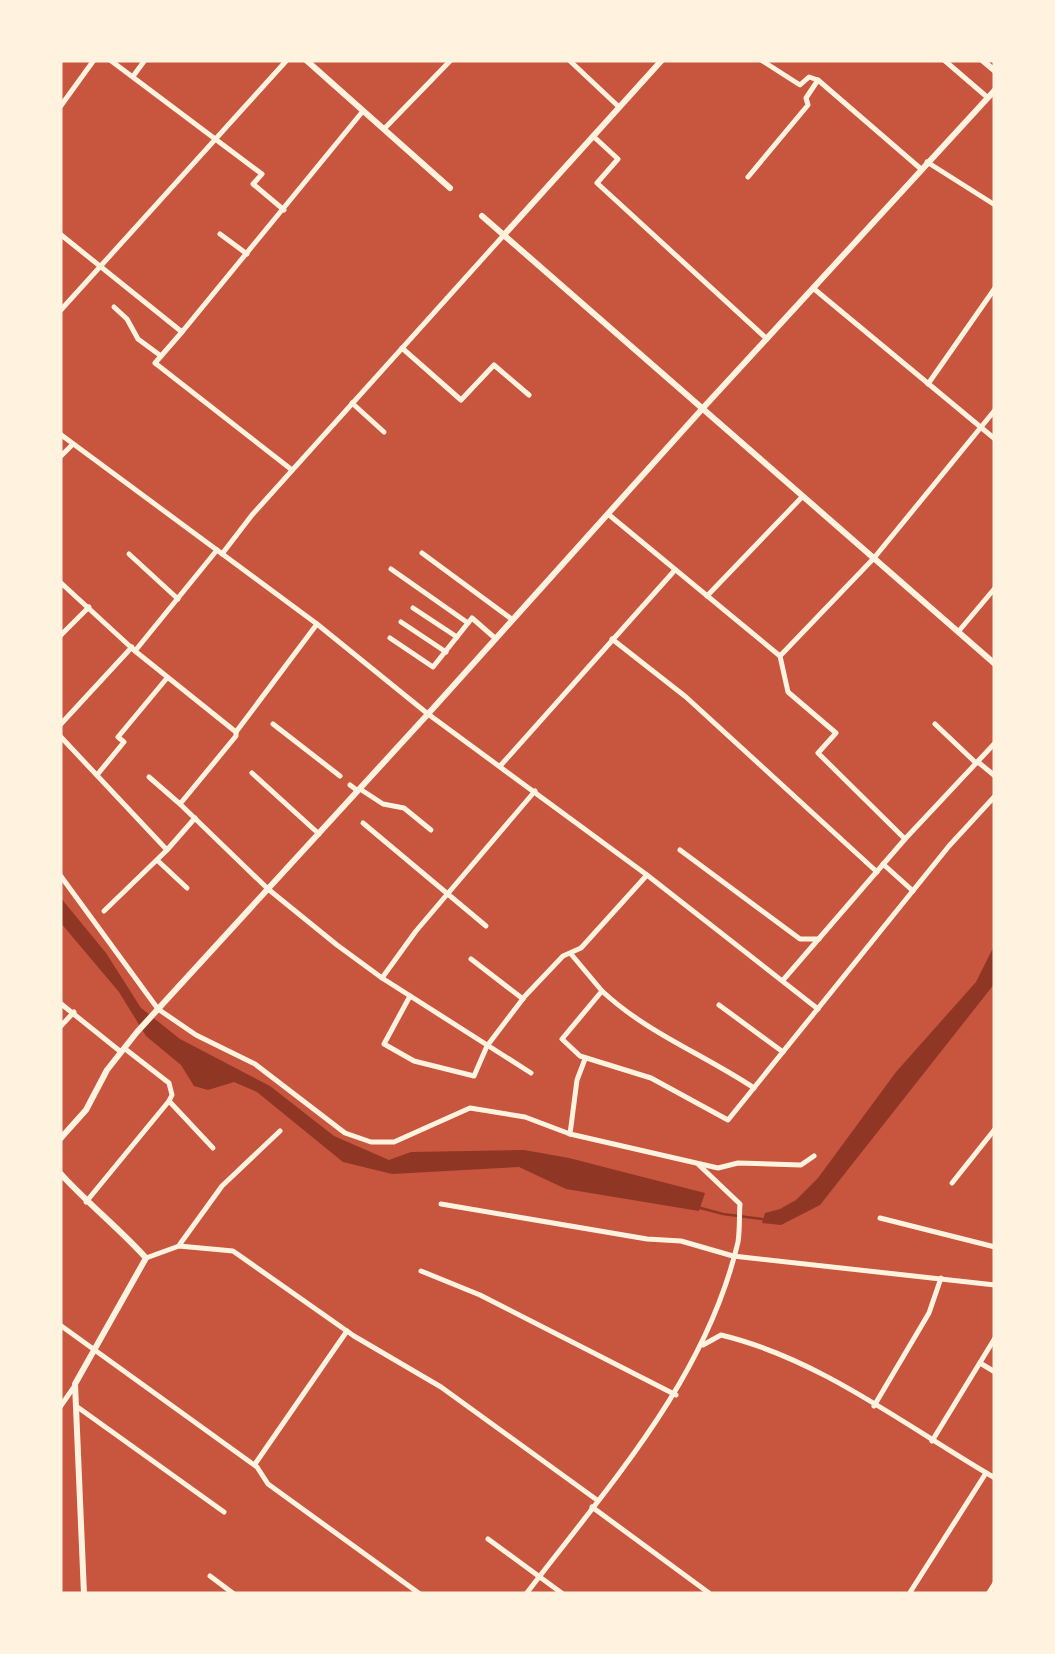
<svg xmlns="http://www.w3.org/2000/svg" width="1055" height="1654" viewBox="0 0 1055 1654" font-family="'IBM Plex Sans',sans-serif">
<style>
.water{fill:#8f3625}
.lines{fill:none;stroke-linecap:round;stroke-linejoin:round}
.stream{stroke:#8f3625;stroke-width:2.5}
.minor{stroke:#fff3e0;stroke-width:5}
.tertiary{stroke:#fff3e0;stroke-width:6}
.secondary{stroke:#fff3e0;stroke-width:6}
</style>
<rect width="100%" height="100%" fill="#c8553d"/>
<g class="water">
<path d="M60,897L106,953L141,1008L180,1039L270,1086L334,1136L389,1160L411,1152L524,1150L569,1158L705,1193L699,1211L566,1189L519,1167L392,1174L343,1162L257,1092L234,1082L208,1090L194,1086L181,1065L146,1036L119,992L60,922Z"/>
<path d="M995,944V983L820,1205L781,1225L762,1223L765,1213L780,1209L796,1200L818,1178L896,1072L976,982Z"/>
</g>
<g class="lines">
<path class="stream" d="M697,1207L723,1214L762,1219"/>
<g class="minor">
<path d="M110,60L262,174L253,184L284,210"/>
<path d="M569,60L619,107"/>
<path d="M761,60L800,85L809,77L818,80L921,169"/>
<path d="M944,60L987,97"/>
<path d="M134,75L145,60"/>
<path d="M60,107L94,60"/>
<path d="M384,129L451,60"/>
<path d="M593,136L618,159L597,183L767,339"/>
<path d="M927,162L995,205"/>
<path d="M748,177L808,105L806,98L818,80"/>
<path d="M60,234L182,332L363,111"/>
<path d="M220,234L247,254"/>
<path d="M813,288L995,439"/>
<path d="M114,307L127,319L138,339L161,356"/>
<path d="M60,311L287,60"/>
<path d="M182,332L155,363L292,470"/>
<path d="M402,348L461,400L494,365L529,395"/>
<path d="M928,384L995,288"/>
<path d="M352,403L384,432"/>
<path d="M60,434L317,624L428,714L647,875L818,1009"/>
<path d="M60,457L72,445"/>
<path d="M608,514L780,656L788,692L836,733L818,753L905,839"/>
<path d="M422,553L513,620"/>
<path d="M129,554L178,599"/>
<path d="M222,554L252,515L503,236"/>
<path d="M391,569L468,623"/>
<path d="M60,582L135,651L236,732V736L180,804L268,889L337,945L382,978L531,1073"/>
<path d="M707,596L803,496"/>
<path d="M413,608L457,637"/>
<path d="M401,622L446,652"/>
<path d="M958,632L995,588"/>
<path d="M60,636L89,607"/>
<path d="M390,638L433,667L472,618L496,639"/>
<path d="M612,639L686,697L877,872"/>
<path d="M135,651L217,550"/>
<path d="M780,656L874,558L995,410"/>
<path d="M273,724L340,776"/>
<path d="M935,724L976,763"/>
<path d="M60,725L132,647"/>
<path d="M236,732L317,624"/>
<path d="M60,736L167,850L195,818"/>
<path d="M978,762L995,776"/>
<path d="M501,765L675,570"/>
<path d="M252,773L319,834"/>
<path d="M97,775L124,742L118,737L167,678"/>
<path d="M149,777L180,804"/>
<path d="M350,785L358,791"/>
<path d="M360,789L383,804L404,808L431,830"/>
<path d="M363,823L486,926"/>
<path d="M680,850L800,939H819"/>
<path d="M157,860L187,888"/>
<path d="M883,864L913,891"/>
<path d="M60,875L158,1009L196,1035L255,1064L345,1133L371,1142H394L470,1108L525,1117L570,1134L718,1168L738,1163L801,1165L814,1156"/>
<path d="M104,911L167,850"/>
<path d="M571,954L602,991L562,1039L580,1056L651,1078L728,1120L949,846L995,796"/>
<path d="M471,959L523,999"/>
<path d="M382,978L416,931L535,791"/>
<path d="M784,979L905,839L995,743"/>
<path d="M602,991C647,1033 703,1054 754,1088"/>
<path d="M410,996L384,1044L414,1061L474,1076L487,1046L525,996L563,956L581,948L647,875"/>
<path d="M60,1003L121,1052"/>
<path d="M719,1005L783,1052"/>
<path d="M60,1027L74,1012"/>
<path d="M124,1048L169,1083L172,1095L169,1101L213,1148"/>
<path d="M570,1134L577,1080L585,1059"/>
<path d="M952,1183L995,1129"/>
<path d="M86,1202L169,1101"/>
<path d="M441,1204L647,1239L681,1241L733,1256L995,1285"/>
<path d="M880,1218L995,1247"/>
<path d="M180,1244L222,1186L280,1131"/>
<path d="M146,1258L179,1246L233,1251L354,1336L441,1387L597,1500"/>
<path d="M421,1271L480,1295L676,1395"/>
<path d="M60,1325L257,1467L268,1484L420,1594"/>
<path d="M703,1345L721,1335C821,1359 907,1427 995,1478"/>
<path d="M980,1363L995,1372"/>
<path d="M76,1406L224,1512"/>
<path d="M874,1406L929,1313L941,1278"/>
<path d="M60,1407L74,1387"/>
<path d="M932,1441L995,1338"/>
<path d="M255,1464L347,1331"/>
<path d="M592,1507L709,1593"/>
<path d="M488,1539L563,1594"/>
<path d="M210,1576L234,1594"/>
<path d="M526,1594C609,1485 706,1379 738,1242C740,1230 739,1216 740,1204L699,1165"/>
<path d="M909,1594L986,1473"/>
<path d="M988,1594L995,1583"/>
</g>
<g class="tertiary">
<path d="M982,60L995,71"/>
<path d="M703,408L995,90"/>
</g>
<g class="secondary">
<path d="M306,60L450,188"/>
<path d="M482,216L995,664"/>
<path d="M503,236L662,60"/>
<path d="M60,1139L86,1110L107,1070L137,1032L428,714L703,408"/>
<path d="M60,1173C87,1203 119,1228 146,1258L75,1384L84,1594"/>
</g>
</g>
<rect width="1055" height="1654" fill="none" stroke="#fff3e0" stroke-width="125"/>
</svg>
